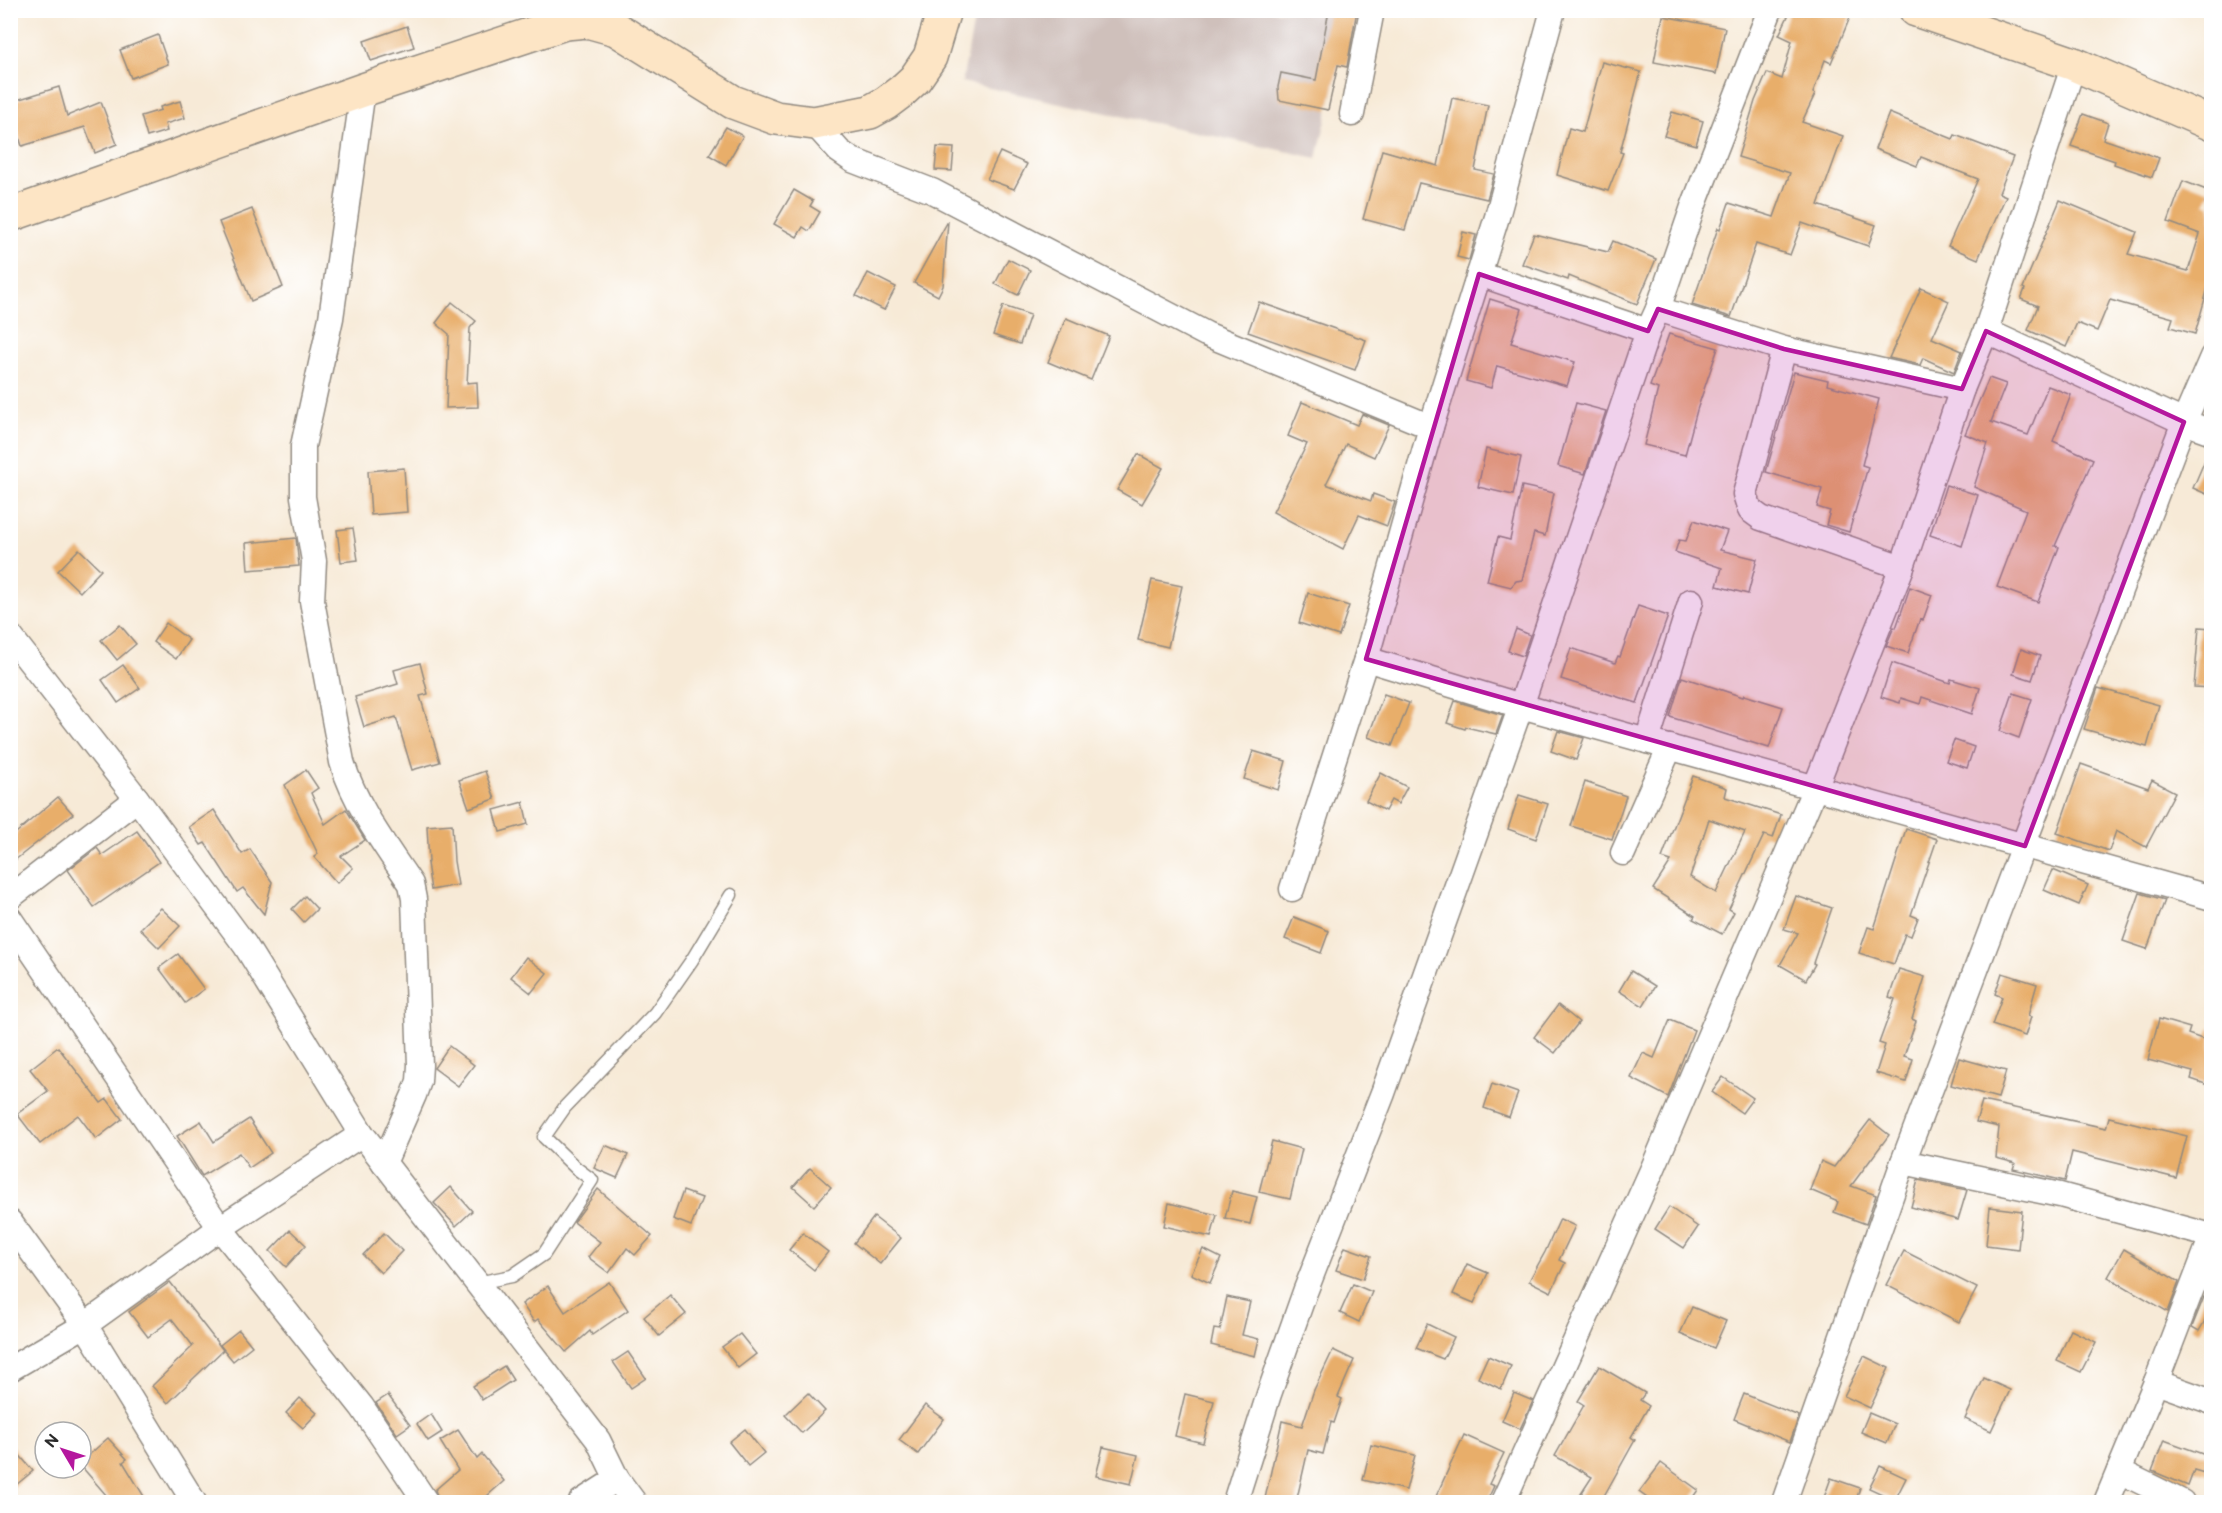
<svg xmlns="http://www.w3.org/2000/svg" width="2222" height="1513" viewBox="0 0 2222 1513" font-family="'Balsamiq Sans',sans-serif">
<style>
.industrial{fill:#cfc0bb}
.building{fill:#e8ae6a;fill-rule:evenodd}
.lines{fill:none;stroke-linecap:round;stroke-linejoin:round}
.lane-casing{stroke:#918a81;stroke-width:15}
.street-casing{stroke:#918a81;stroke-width:27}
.secondary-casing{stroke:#918a81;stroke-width:36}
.lane{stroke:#fff;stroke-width:12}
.street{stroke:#fff;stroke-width:24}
.secondary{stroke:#fde5c5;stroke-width:33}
.marked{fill:#b5179e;fill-opacity:0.2;stroke:#b5179e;stroke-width:4.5;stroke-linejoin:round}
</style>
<rect width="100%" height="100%" fill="#fff"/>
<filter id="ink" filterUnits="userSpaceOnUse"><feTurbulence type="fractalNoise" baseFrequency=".0167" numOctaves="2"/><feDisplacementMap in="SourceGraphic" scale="12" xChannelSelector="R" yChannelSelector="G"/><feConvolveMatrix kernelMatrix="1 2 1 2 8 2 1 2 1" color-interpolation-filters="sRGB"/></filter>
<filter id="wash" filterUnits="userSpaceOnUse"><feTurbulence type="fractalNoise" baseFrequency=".008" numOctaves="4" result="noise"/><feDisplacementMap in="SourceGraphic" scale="24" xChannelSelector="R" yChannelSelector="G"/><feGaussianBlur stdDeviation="1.35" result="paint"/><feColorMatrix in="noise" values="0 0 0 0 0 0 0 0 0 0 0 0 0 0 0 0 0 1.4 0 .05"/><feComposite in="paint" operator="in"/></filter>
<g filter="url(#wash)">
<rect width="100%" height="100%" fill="#f7ead7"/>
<path class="industrial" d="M976,11H1351L1317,158L962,82Z"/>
<g id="blocks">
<g class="building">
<path d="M1329,10H1357L1347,67L1338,65L1328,110L1279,100L1278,87L1281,73L1316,80Z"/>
<path d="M1791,10H1853L1831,63L1825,60L1813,93L1815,94L1802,122L1843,136L1818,205L1876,225L1868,246L1802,223L1790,255L1756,244L1731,317L1692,305L1718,228L1720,229L1729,203L1774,217L1790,173L1738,157L1755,101L1767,73L1782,79L1792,41L1779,35Z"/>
<path d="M1663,16L1725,28L1716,74L1654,62Z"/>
<path d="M407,26L414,47L371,61L364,41Z"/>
<path d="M158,35L168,64L131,78L120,50Z"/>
<path d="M1602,62L1641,72L1620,152L1623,153L1608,191L1557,175L1569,128L1583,132Z"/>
<path d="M59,87L67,116L101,102L117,144L95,153L85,127L22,146L10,110V102Z"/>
<path d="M1452,98L1488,105L1475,170L1494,174L1487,199L1419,183L1405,230L1363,219L1382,150L1438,166Z"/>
<path d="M180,101L185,118L165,124L167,131L147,137L141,116L161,110L160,107Z"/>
<path d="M1672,112L1703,121L1696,145L1664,136Z"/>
<path d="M1889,113L1953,139L1955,135L2013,157L1999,193L2006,196L1978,259L1948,246L1978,179L1921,157L1917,166L1875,149Z"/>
<path d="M2083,114L2108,123L2103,139L2159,158L2152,177L2114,164L2115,161L2071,146Z"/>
<path d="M726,127L743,136L726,165L709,155Z"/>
<path d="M937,147L954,148L952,171L935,170Z"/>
<path d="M1000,152L1027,164L1014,189L987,179Z"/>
<path d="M2183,181L2209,191L2205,203L2211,206V277L2195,334L2170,327L2173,318L2110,300L2097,331L2077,323L2066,347L2028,330L2038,306L2021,299L2025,289L2023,288L2060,200L2137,232L2128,254L2188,271L2200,234L2168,222Z"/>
<path d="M794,190L813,201L810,206L820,212L809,231L803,227L797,237L774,224Z"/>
<path d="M252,209L283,287L251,301L219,222Z"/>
<path d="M948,221L943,286L938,296L914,283Z"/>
<path d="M1463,232L1476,235L1469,260L1457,257Z"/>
<path d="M1534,234L1608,252L1613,241L1656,259L1637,304L1569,276L1568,280L1522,264Z"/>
<path d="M1008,259L1030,270L1018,295L995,284Z"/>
<path d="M868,273L896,287L884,310L856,296Z"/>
<path d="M1921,288L1949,301L1932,338L1962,351L1954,372L1923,358L1920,365L1889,358Z"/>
<path d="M1490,299L1522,309L1511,343L1575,362L1567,386L1497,366L1491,388L1466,381Z"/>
<path d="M452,302L476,321L470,328L467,383L477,382L478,407L446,408L449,334L436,323Z"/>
<path d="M1259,302L1366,340L1355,370L1248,332Z"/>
<path d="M1003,306L1030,315L1020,344L993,335Z"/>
<path d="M1066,318L1109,336L1091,380L1048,362Z"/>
<path d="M1669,334L1718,348L1697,410L1685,455L1644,445L1658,389L1650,386Z"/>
<path d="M1794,372L1828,380L1827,385L1879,399L1862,465L1868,467L1849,532L1826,525L1830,511L1817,507L1822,489L1766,472Z"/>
<path d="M1989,378L2006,384L1991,422L2028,435L2048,386L2071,395L2053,441L2093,459L2055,546L2059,547L2038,602L1997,587L2026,510L1974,487L1988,443L1965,434Z"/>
<path d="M1302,402L1357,425L1362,414L1389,425L1374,457L1346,444L1326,484L1371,501L1373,494L1395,502L1387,526L1359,515L1343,549L1273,512L1307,444L1288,436Z"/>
<path d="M1576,403L1606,411L1585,474L1558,466Z"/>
<path d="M2211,446V496L2193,488Z"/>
<path d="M1486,449L1521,457L1513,495L1478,487Z"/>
<path d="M1138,454L1163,468L1142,504L1117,490Z"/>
<path d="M404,468L407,512L371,515L368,471Z"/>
<path d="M1946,485L1978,495L1962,546L1930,535Z"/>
<path d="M1522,486L1554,493L1545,536L1534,533L1522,580L1516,581L1511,587L1487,581L1498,537L1510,540Z"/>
<path d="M1694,520L1727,531L1720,550L1757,559L1748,594L1717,586L1722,568L1675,552L1679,540L1686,541Z"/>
<path d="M353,528L358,560L341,562L337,530Z"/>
<path d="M296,538L299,566L248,570L246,543Z"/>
<path d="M79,549L101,570L80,592L58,571Z"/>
<path d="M1152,580L1182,586L1168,647L1138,640Z"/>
<path d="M1910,587L1932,595L1923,620L1920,619L1908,653L1886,646L1894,627L1896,628Z"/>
<path d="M1308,593L1349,606L1339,636L1299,623Z"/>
<path d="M1638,606L1668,616L1637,703L1561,679L1571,648L1615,663L1618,656L1620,657Z"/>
<path d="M166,623L189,640L176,659L153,642Z"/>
<path d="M120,625L136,644L117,660L101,640Z"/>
<path d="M2199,627L2211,628V688L2194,687Z"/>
<path d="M1516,629L1530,635L1523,656L1508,651Z"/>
<path d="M2021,649L2040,656L2032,680L2013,674Z"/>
<path d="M420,663L428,694L420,696L440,762L412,770L396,717L364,727L355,697L398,684L394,670Z"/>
<path d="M1892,663L1950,683L1951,679L1980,688L1972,714L1922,697L1920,704L1901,698L1900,703L1881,697Z"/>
<path d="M123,665L140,688L118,703L102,680Z"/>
<path d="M1682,677L1743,697L1744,695L1783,707L1769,748L1670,717Z"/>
<path d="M2098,688L2159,705L2147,747L2084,729Z"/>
<path d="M2013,693L2032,699L2019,738L2000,731Z"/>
<path d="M1384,694L1409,703L1392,746L1368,737Z"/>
<path d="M1455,701L1503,715L1496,734L1466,727L1465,729L1447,723Z"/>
<path d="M1558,731L1584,738L1576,760L1551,751Z"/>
<path d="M1954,740L1974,747L1967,768L1946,761Z"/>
<path d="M1253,751L1286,761L1278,790L1244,779Z"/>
<path d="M2081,764L2148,788L2152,780L2175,792L2146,847L2116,831L2109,851L2057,833Z"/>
<path d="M306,770L318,788L311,793L325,824L346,809L365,840L341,856L353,868L337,883L314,857L318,854L285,785Z"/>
<path d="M485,771L495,799L469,808L459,780Z"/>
<path d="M1381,773L1407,787L1398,804L1391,800L1385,811L1366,801Z"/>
<path d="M1693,776L1727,788L1725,797L1781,815L1773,838L1764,835L1729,909L1734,912L1722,934L1693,919L1695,916L1653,889L1671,861L1662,858ZM1709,819L1745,832L1716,893L1690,877Z"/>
<path d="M1585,782L1626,796L1612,839L1571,826Z"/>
<path d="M1519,795L1548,804L1536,839L1508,829Z"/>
<path d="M58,797L73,814L10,864V838Z"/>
<path d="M523,802L528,824L500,832L494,810Z"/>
<path d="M214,810L242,854L250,849L272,882L264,914L243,888L237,892L205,843L201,845L189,827Z"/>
<path d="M452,824L454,861L458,885L431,890L427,863L429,862L427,826Z"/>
<path d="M1906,829L1937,839L1911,915L1918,918L1911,936L1905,934L1894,964L1859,953L1868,927L1874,929Z"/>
<path d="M137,831L159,862L94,907L68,870L97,848L102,855Z"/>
<path d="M2053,870L2088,885L2079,905L2044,890Z"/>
<path d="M2140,893L2165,900L2147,949L2123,941Z"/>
<path d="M305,896L317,909L304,922L292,909Z"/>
<path d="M1796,896L1832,908L1813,963L1815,964L1806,980L1780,965L1798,933L1784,929Z"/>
<path d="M161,908L180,926L159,948L140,929Z"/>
<path d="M1294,917L1329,931L1321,953L1285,939Z"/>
<path d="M178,954L204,989L185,1003L159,968Z"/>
<path d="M526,957L547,973L531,993L511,977Z"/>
<path d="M1899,969L1925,977L1912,1019L1916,1021L1904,1056L1913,1059L1906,1082L1876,1073L1885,1045L1879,1043L1895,999L1889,997Z"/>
<path d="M1631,971L1655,986L1643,1006L1619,991Z"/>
<path d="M2002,973L2037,984L2028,1016L2031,1017L2025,1036L1992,1025L2002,997L1995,994Z"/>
<path d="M1558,1005L1579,1022L1555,1053L1534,1037Z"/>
<path d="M2159,1019L2190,1028L2188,1034L2205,1040L2210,1028H2211V1086L2191,1079L2193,1072L2148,1060Z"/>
<path d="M1670,1020L1694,1030L1668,1097L1631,1078L1643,1053L1654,1058Z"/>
<path d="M449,1046L474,1065L458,1086L434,1068Z"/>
<path d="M58,1047L101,1103L107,1099L122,1119L96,1139L78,1115L40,1144L17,1114L48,1091L30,1069Z"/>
<path d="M1959,1058L2006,1071L1998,1098L1951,1085Z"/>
<path d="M1723,1077L1753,1098L1742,1113L1712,1092Z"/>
<path d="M1492,1084L1518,1093L1509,1117L1484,1108Z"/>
<path d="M1982,1101L2106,1128L2109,1117L2187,1136L2176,1178L2072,1152L2065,1181L2013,1169L2015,1163L1996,1158L1999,1127L1976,1122Z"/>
<path d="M249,1119L271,1153L249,1168L239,1153L202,1176L177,1136L201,1121L214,1142Z"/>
<path d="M1870,1120L1889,1135L1851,1186L1876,1195L1866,1224L1834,1212L1838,1202L1810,1190L1821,1161L1834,1167Z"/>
<path d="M1272,1141L1302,1149L1290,1199L1259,1192Z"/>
<path d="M605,1145L628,1155L617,1178L594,1168Z"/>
<path d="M810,1168L831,1187L814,1206L793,1187Z"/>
<path d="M1918,1180L1967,1190L1958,1220L1911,1207Z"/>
<path d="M451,1187L472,1211L456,1226L434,1203Z"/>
<path d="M598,1189L652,1236L635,1255L627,1248L609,1273L588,1257L600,1242L574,1222Z"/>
<path d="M683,1191L702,1198L691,1226L673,1219Z"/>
<path d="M1232,1191L1257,1197L1250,1224L1225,1218Z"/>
<path d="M1169,1203L1217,1215L1211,1237L1164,1226Z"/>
<path d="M1669,1207L1698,1227L1684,1248L1655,1229Z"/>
<path d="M1990,1207L2022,1211L2018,1249L1986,1245Z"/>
<path d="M874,1217L901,1238L880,1264L854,1243Z"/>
<path d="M1560,1219L1575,1226L1559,1260L1565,1263L1551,1292L1529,1281L1545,1252Z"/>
<path d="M290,1230L306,1245L286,1267L270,1251Z"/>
<path d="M384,1233L402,1251L381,1273L363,1255Z"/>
<path d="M803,1233L828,1252L814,1270L789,1250Z"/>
<path d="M1345,1247L1371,1256L1363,1279L1336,1270Z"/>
<path d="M1203,1249L1221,1258L1210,1283L1191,1274Z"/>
<path d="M2124,1249L2179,1282L2168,1312L2108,1277Z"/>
<path d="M1904,1251L1977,1288L1959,1322L1886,1285Z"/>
<path d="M1467,1264L1488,1273L1474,1303L1453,1294Z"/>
<path d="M170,1282L223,1350L168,1403L152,1386L193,1346L172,1319L148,1337L129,1312Z"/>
<path d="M609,1282L628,1310L592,1335L590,1331L566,1352L538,1319L534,1322L522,1304L548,1286L565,1312Z"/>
<path d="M1353,1284L1372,1292L1359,1322L1340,1313Z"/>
<path d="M670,1295L686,1314L659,1336L644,1317Z"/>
<path d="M1227,1297L1250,1302L1242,1335L1259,1339L1255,1356L1211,1345L1214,1329L1220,1330Z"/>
<path d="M2204,1297L2211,1301V1310L2199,1331L2192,1327Z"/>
<path d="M1692,1307L1726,1321L1714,1348L1680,1334Z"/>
<path d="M1427,1324L1454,1337L1443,1359L1416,1348Z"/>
<path d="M239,1330L252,1346L233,1361L220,1345Z"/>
<path d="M2071,1330L2096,1342L2081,1372L2057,1361Z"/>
<path d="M740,1334L756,1354L738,1368L722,1347Z"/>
<path d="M1333,1350L1354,1360L1338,1397L1342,1399L1334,1423L1331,1422L1323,1454L1308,1450L1296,1503H1264L1282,1421L1302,1426L1314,1390Z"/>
<path d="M628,1352L646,1378L631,1388L613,1362Z"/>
<path d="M1488,1356L1511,1366L1501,1389L1478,1378Z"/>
<path d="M1864,1356L1889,1368L1870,1408L1844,1396Z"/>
<path d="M504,1366L513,1380L482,1400L473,1386Z"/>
<path d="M1599,1366L1645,1393L1640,1400L1649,1406L1631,1437L1635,1440L1600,1503H1575L1592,1477L1555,1456L1584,1405L1578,1401Z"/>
<path d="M1984,1378L2010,1390L1991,1431L1965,1419Z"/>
<path d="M808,1393L825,1411L802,1433L785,1415Z"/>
<path d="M1514,1393L1533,1401L1520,1429L1502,1421Z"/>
<path d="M1185,1394L1214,1401L1203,1443L1175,1436Z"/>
<path d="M1744,1394L1799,1416L1790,1442L1734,1419Z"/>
<path d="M388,1395L410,1425L397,1434L376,1403Z"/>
<path d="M300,1398L317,1413L303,1428L286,1413Z"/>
<path d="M925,1405L944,1419L918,1454L899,1440Z"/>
<path d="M1869,1413L1895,1424L1887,1443L1861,1432Z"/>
<path d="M431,1414L442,1432L428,1441L417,1424Z"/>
<path d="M745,1429L764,1453L748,1466L729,1442Z"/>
<path d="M458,1430L477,1459L482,1454L504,1481L479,1503H440L435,1490L458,1470L440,1441Z"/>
<path d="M1464,1435L1504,1453L1489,1484L1494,1486L1486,1503H1433Z"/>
<path d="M108,1438L127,1459L123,1462L148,1503H113L81,1466V1462Z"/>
<path d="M2164,1440L2211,1457V1475L2194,1470L2188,1486L2152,1471Z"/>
<path d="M10,1444L33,1471L10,1490Z"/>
<path d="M1371,1445L1415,1455L1406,1490L1363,1480Z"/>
<path d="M1103,1447L1138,1455L1131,1484L1096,1476Z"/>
<path d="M1661,1463L1698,1490L1689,1503H1654L1639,1492Z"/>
<path d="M1880,1466L1906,1478L1895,1500L1869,1488Z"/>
<path d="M1831,1478L1860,1488L1855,1503H1822Z"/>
</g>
</g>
</g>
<g filter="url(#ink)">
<use href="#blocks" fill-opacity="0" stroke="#918a81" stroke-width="1.5"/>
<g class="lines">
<g class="lane-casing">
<path id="lane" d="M477,1283L512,1276L544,1254L592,1180L576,1168L544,1137L565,1107L655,1013L692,960L731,895"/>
</g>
<g class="street-casing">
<g id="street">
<path d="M363,90L331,318L303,446V497L314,561L312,601L342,762C355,805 386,847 411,884L414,899L420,1065L419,1081L414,1095L384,1163"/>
<path d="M1352,114L1372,10"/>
<path d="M814,123L839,151L852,160L932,191L1206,334L1431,427"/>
<path d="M1479,274L1648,331"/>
<path d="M1658,309L1784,349L1962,389"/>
<path d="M1986,331L2184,422L2212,432"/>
<path d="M1784,349L1745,494L1750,510L1761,518L1902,567"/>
<path d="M10,636L137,799L245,945L362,1134L598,1440L617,1479L634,1502"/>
<path d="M1366,659L1521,706L2212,898"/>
<path d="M1647,741L1691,601"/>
<path d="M1623,853L1670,747"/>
<path d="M1292,889L1366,659L1431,427L1497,217L1553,10"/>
<path d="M10,897L137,799"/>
<path d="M10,919L220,1228L362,1407L426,1502"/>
<path d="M1903,1162L2060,1195L2212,1236"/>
<path d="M10,1222L85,1325L194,1502"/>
<path d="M10,1369L85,1325L220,1228L362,1134"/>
<path d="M2156,1382L2212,1402"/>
<path d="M2119,1471L2182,1502"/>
<path d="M581,1502L617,1479"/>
<path d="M1235,1502L1269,1394L1305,1292L1383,1093L1521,706L1648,331L1658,309L1693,207L1770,10"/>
<path d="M1503,1502L1653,1168L1815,788L1902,567L1962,389L1986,331L2074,64"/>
<path d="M1784,1502L1903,1162L2184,422L2212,357"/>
<path d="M2106,1502L2156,1382L2212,1236"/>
</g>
</g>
<g class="secondary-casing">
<g id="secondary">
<path d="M1916,10L2074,64L2212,124"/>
<path d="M10,215L363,90L565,23L587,21L616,29L733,102L776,118L814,123L870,112L886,103L902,91L915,79L930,57L944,10"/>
</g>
</g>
<use href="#lane" class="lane"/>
<use href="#street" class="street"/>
<use href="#secondary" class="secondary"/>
</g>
</g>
<path class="marked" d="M1479,274L1648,331L1658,309L1784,349L1962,389L1986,331L2184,422L2025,846L1366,659Z"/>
<rect width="2222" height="1513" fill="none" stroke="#fff" stroke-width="36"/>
<g transform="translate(63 1450) rotate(309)"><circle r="28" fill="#ffffff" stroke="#aaaaaa" stroke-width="1.5"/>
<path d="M0-4.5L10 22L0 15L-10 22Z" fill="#b5179e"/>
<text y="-9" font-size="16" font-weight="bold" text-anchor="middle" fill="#2b2b2b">N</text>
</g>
</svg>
